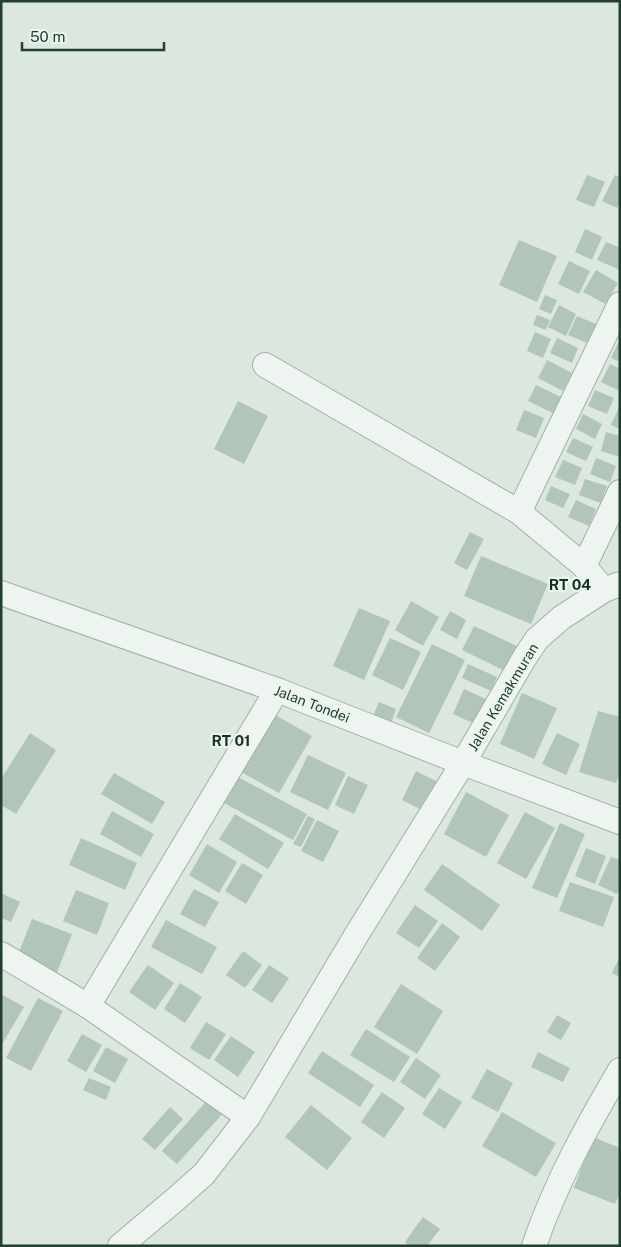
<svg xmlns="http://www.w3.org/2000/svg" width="621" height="1247" viewBox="0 0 621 1247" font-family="'Public Sans',sans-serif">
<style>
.building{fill:#b2c5b9}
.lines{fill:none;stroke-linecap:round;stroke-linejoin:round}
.minor-casing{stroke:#a0b1a6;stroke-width:26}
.minor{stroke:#eef5f1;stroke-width:24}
.labels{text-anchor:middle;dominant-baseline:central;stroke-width:4.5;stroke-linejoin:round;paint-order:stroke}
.street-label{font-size:14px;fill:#233f2e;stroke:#eaf5ee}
.neighbourhood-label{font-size:15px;font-weight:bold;fill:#162f20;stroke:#eaf5ee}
</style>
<rect width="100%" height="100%" fill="#dbe7df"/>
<g class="building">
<path d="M587,175L605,182L594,207L576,200Z"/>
<path d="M615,175L620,177V202L617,208L602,201Z"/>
<path d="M585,229L602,237L592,260L575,252Z"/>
<path d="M519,240L557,256L537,302L499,285Z"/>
<path d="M606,242L620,248V270L597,260Z"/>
<path d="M569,261L590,271L579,294L558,284Z"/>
<path d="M596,270L618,283L605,304L583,292Z"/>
<path d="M545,295L557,300L551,314L539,309Z"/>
<path d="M559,305L576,314L566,336L548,327Z"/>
<path d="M537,315L550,320L546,330L533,325Z"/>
<path d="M577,316L598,325L589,344L568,335Z"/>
<path d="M535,332L551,339L543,358L527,351Z"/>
<path d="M557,338L578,348L572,363L550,353Z"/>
<path d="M620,339V362L611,358Z"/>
<path d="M547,360L572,373L563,391L538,378Z"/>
<path d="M610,364L620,369V391L601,382Z"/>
<path d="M536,385L561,397L553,413L528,401Z"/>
<path d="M595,390L614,398L607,414L588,406Z"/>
<path d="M238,401L268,416L244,464L214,449Z"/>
<path d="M620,405V429L611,425Z"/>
<path d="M524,410L544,418L536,438L516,430Z"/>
<path d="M583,414L602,424L595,439L576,429Z"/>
<path d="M606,432L620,436V457L601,451Z"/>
<path d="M573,438L593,447L586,461L566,452Z"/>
<path d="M596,458L616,466L610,482L590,474Z"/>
<path d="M563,460L582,468L575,485L555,477Z"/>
<path d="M585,479L607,486L601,503L579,495Z"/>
<path d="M551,486L570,494L563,508L545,500Z"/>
<path d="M576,500L596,509L589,526L568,517Z"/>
<path d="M470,532L484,539L467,570L454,563Z"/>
<path d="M481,556L548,584L531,624L464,596Z"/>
<path d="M411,601L439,617L423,646L395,630Z"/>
<path d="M359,608L390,621L364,680L333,666Z"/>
<path d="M450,611L466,620L457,639L440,630Z"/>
<path d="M474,626L517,646L505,671L462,650Z"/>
<path d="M390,638L421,652L403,690L372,675Z"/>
<path d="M432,644L465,660L429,733L396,717Z"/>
<path d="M468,664L497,677L491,691L462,678Z"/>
<path d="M464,689L486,699L475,724L453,714Z"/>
<path d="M522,693L557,708L534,759L500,744Z"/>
<path d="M379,702L396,709L391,723L373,716Z"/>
<path d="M598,711L620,717V772L616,783L579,772Z"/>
<path d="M272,713L312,736L279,793L239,771Z"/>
<path d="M30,733L56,750L16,814L1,805V779Z"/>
<path d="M557,733L580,744L566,775L542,764Z"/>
<path d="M308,755L346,773L328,810L290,792Z"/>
<path d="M416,771L438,782L424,811L402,800Z"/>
<path d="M114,773L165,802L152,824L101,794Z"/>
<path d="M348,776L368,785L354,814L335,805Z"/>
<path d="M238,777L307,814L293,840L224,803Z"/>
<path d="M466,792L509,815L486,857L444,834Z"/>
<path d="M112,811L154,834L141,857L100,834Z"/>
<path d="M525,812L555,828L526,879L497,863Z"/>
<path d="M235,814L284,843L268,869L219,839Z"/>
<path d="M308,816L315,819L301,847L293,844Z"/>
<path d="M317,820L339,831L323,862L301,851Z"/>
<path d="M560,823L585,834L557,898L532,888Z"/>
<path d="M81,838L137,863L125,890L69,865Z"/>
<path d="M207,844L237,862L219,893L189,875Z"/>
<path d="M586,848L606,856L595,884L575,876Z"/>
<path d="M611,857L620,860V889L617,894L598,885Z"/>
<path d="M242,863L263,875L246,904L225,891Z"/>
<path d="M442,864L500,905L482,931L424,890Z"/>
<path d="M570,882L614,897L603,927L559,911Z"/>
<path d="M194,889L219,902L205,927L180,914Z"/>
<path d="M76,890L109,903L97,935L63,921Z"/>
<path d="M1,893L20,902L11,922L1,918Z"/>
<path d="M415,905L438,921L419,948L396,933Z"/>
<path d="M32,919L72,934L57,972L17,957Z"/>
<path d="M166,920L217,947L202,974L151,947Z"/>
<path d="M442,923L460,937L435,971L417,958Z"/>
<path d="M243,951L262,965L245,988L226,975Z"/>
<path d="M620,956V977L612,973Z"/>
<path d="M148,965L174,983L155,1010L129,992Z"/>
<path d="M269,965L289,978L272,1003L252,990Z"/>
<path d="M180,983L202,997L185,1023L164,1009Z"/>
<path d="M401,984L443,1011L417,1054L374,1027Z"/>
<path d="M1,994L24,1007L1,1046Z"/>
<path d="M38,998L63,1011L31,1071L6,1058Z"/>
<path d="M557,1015L571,1023L561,1040L547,1032Z"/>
<path d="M206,1022L226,1034L209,1060L190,1048Z"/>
<path d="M366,1029L410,1057L394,1082L350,1055Z"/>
<path d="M82,1034L102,1045L86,1072L67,1061Z"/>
<path d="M231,1036L255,1052L238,1077L214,1060Z"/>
<path d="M106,1047L128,1059L115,1083L93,1071Z"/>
<path d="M322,1051L374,1085L360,1107L308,1073Z"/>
<path d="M538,1052L570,1068L563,1082L531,1067Z"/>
<path d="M416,1058L441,1075L425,1099L400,1082Z"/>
<path d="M487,1069L513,1083L498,1112L471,1098Z"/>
<path d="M89,1078L111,1087L106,1100L83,1090Z"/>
<path d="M439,1088L462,1102L445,1129L422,1114Z"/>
<path d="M382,1092L405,1108L384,1138L361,1122Z"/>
<path d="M210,1097L225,1111L177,1164L162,1151Z"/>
<path d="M311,1105L352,1138L327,1170L285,1137Z"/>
<path d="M170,1107L183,1119L155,1150L142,1139Z"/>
<path d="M502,1112L556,1143L536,1177L482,1146Z"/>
<path d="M593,1137L620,1148V1193L615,1204L574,1188Z"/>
<path d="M423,1217L440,1229L427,1246H409L405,1242Z"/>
</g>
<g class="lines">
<g class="minor-casing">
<g id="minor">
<path d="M265,365L519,512L584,566L604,590"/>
<path d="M519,512L620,304"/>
<path d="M584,566L620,492"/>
<path d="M1,593L277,690L463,763L620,822"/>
<path d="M1,954L88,1006L248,1117L357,934L463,763L525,657L537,639L561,618L604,590L620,584"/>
<path d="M88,1006L277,690"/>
<path d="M120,1246L177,1198L204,1174L248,1117"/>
<path d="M534,1246C555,1184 587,1126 620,1070"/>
</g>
</g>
<use href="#minor" class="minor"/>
</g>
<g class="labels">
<g class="street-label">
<text transform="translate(503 697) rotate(-59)">Jalan Kemakmuran</text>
<text transform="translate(312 704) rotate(21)">Jalan Tondei</text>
</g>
<g class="neighbourhood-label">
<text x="570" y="584">RT 04</text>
<text x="231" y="740">RT 01</text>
</g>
</g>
<rect width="621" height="1247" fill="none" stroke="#233f2e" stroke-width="5"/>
<path d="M22 42v8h142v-8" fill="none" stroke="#233f2e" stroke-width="2.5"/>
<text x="30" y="42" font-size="15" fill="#233f2e" stroke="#eaf5ee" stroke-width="4" paint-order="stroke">50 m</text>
</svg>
